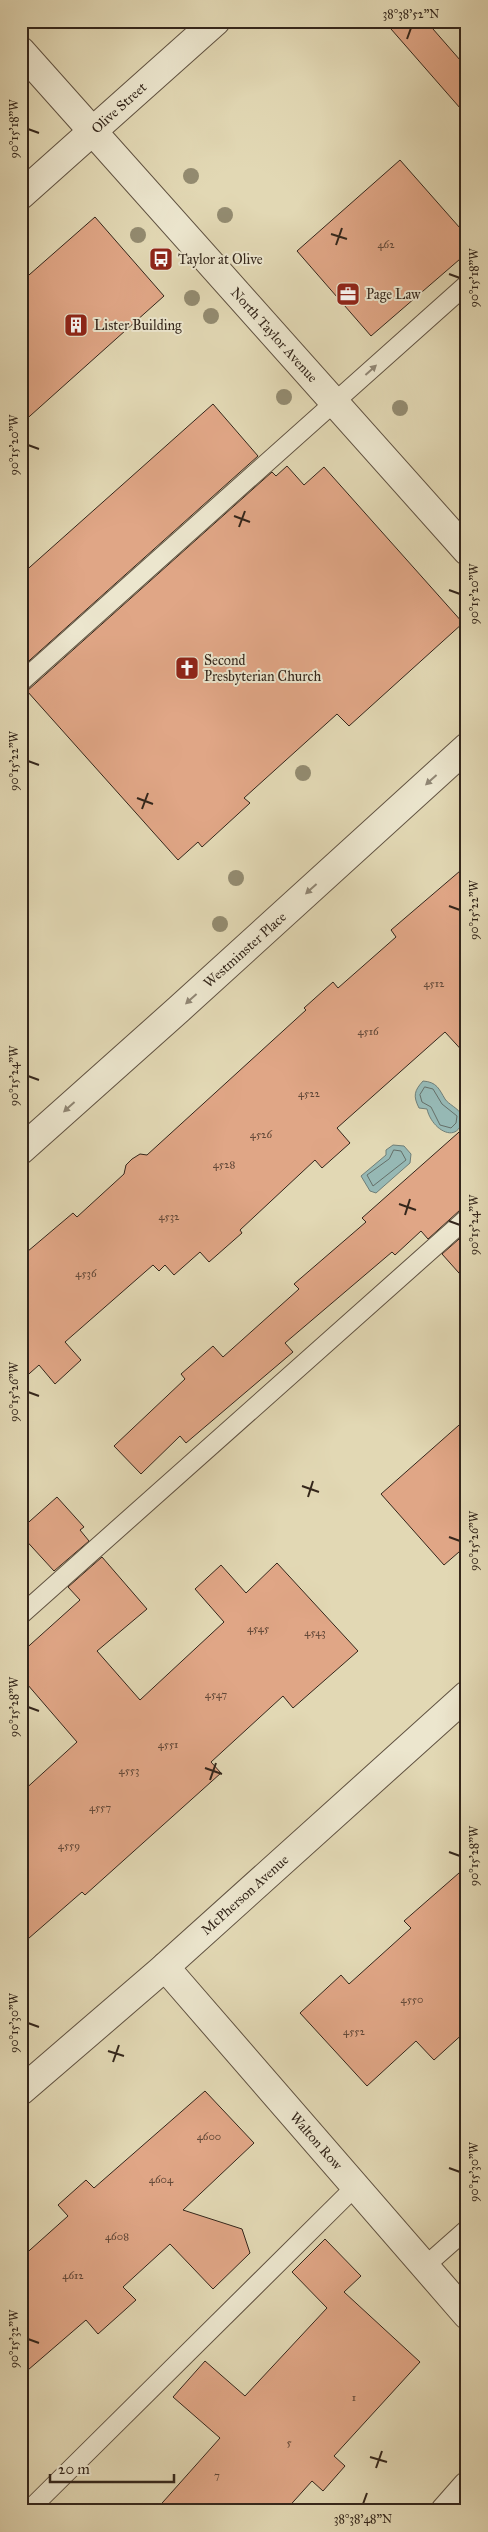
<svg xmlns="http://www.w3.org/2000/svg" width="488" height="2532" viewBox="0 0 488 2532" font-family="'IM FELL Great Primer',serif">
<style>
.water{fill:#96b8b4;stroke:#6f7e77}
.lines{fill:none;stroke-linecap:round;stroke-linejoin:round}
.shore{stroke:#656f68;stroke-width:1}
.building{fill:#e0a686;stroke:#34261b}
.service-casing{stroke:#605241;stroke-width:20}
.minor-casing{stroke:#605241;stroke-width:30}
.tertiary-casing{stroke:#605241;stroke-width:30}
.service{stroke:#ece6ce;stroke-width:18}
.minor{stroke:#ece6ce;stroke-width:28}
.tertiary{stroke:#ece6ce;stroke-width:28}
.tree{fill:#938b70}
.oneway{fill:#908674}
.ticks{fill:none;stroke:#34261b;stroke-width:2}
.labels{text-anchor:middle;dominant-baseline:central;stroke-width:4;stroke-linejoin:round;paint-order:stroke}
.number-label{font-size:11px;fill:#5f4636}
.street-label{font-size:14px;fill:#34261b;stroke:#ece6ce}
.poi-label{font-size:14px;fill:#34261b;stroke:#ece6ce;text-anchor:start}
.neatline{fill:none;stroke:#34261b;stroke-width:2}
.ticks-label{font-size:12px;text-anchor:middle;fill:#34261b}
</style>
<rect width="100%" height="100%" fill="#e2d8b4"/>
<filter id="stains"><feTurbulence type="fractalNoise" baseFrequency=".004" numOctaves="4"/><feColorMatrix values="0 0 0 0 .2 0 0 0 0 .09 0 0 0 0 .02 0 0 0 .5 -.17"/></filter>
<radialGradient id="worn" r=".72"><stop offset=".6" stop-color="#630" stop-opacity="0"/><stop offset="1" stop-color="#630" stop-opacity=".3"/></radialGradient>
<g class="water">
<path d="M423,1081C437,1082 439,1089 445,1099C448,1104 458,1108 463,1116C460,1146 432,1131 427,1109L419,1108C413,1096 414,1091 423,1081Z"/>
<path d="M393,1145L404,1146L411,1154L410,1163L376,1193L370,1191L361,1176L386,1155V1150Z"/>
</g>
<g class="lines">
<g class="shore">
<path d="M425,1087L433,1089L442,1104L457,1116L456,1123L451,1128L440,1125L431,1107L422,1102L420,1095Z"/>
<path d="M394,1150L401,1151L406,1160L373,1186L367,1175L389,1159Z"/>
</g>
</g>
<g class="building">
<path d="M384,21H426L467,68V116Z"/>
<path d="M400,160L467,236V253L371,336L297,251Z"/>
<path d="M95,217L164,296L21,424V282Z"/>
<path d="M213,404L258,456L21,668V575Z"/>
<path d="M287,466L304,485L324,467L463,623L349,726L337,714L244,798L250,803L202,847L198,842L178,860L27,691L272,472L276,476Z"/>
<path d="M467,865V1056L445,1032L337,1128L350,1143L322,1168L315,1160L240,1230L242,1233L209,1262L200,1252L174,1275L165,1265L159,1271L153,1265L65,1342L81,1360L55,1384L39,1365L21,1381V1257L73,1213L77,1217L124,1174L126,1165L132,1159L140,1154L147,1155L306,1010L304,1008L333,982L338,988L396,937L391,930Z"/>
<path d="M467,1125V1208L460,1210L428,1239L421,1231L395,1255L392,1252L285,1343L293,1352L186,1443L180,1436L141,1474L114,1446L185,1379L181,1374L213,1346L223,1357L299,1289L294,1284L366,1222L362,1218Z"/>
<path d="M467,1232V1282L442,1254Z"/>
<path d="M467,1418V1545L444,1565L381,1494Z"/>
<path d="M57,1497L84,1527L80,1530L89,1541L54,1571L21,1535V1529Z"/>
<path d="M102,1557L147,1609L97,1651L140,1700L224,1622L195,1589L221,1565L246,1593L277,1563L358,1651L293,1708L283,1696L211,1762L221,1773L85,1895L82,1892L21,1945V1793L77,1742L21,1677V1653L80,1600L68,1587Z"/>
<path d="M467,1866V2030L434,2060L416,2041L367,2086L300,2013L341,1975L349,1984L411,1928L404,1921Z"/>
<path d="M205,2091L254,2143L183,2210L242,2229L250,2253L213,2289L170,2244L123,2287L136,2300L98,2334L86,2320L21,2376V2258L68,2216L58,2205L86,2180L94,2188Z"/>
<path d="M325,2239L361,2276L344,2292L420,2362L334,2456L345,2466L323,2491L312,2481L285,2511H155L220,2438L173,2397L205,2361L245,2396L327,2308L292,2272Z"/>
</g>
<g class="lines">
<g class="service-casing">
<g id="service">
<path d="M21,682L467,284"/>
<path d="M21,1615L467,1218"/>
<path d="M424,2267L467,2229"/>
<path d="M28,2511L355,2187"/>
</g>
</g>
<g class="minor-casing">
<g id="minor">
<path d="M21,195L216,21"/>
<path d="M21,1150L179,1009L467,747"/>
<path d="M165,1967L467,2315"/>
<path d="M21,2091L165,1967L467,1695"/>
<path d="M445,2511L467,2486"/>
</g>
</g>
<g class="tertiary-casing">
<path id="tertiary" d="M21,51L467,551"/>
</g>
<use href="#service" class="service"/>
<use href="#minor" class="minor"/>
<use href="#tertiary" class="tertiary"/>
</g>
<g class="tree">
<circle cx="191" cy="176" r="8"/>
<circle cx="225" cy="215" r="8"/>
<circle cx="138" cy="235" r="8"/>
<circle cx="192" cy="298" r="8"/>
<circle cx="211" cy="316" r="8"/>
<circle cx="284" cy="397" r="8"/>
<circle cx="400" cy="408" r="8"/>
<circle cx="303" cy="773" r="8"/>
<circle cx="236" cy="878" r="8"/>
<circle cx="220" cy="924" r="8"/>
</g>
<defs><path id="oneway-solid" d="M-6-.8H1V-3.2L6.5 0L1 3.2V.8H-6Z" transform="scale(1.25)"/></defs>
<g class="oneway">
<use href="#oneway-solid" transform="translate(371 370) rotate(-42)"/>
<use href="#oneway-solid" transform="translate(431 780) rotate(138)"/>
<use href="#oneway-solid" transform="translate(311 889) rotate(138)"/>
<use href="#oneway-solid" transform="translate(191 999) rotate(138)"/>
<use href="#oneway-solid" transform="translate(69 1107) rotate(138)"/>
</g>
<path class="ticks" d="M407,39L411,28M28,129L39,133M331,234L347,239M336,245L342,228M449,274L460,278M28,445L39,449M234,516L250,522M239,527L245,511M449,590L460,594M28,761L39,765M137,798L153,804M142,809L148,793M449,906L460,910M28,1076L39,1080M399,1204L416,1210M405,1215L410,1199M449,1221L460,1225M28,1392L39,1396M302,1486L319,1492M308,1497L313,1481M449,1537L460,1541M28,1707L39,1711M205,1768L222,1774M210,1780L216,1763M449,1852L460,1856M28,2023L39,2027M108,2051L124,2056M113,2062L119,2045M449,2168L460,2172M28,2339L39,2343M370,2457L387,2462M376,2468L382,2451M363,2504L367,2493"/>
<defs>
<g id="bus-square" transform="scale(1.25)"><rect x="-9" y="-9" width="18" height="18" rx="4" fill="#8f2418" stroke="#ece6ce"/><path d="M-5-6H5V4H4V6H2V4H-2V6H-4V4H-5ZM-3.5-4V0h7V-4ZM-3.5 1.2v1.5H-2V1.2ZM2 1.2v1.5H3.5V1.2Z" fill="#fff"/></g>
<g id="office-square" transform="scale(1.25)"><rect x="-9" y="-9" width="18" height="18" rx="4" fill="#8f2418" stroke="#ece6ce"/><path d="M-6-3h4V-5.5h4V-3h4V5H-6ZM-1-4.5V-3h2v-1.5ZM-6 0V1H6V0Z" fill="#fff"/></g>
<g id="building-square" transform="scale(1.25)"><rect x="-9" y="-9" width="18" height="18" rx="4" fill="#8f2418" stroke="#ece6ce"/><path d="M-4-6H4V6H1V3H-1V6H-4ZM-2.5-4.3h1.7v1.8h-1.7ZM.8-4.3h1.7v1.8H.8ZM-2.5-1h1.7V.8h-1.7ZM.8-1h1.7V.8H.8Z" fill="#fff"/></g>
<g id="church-square" transform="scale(1.25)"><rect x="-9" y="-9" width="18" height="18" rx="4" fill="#8f2418" stroke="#ece6ce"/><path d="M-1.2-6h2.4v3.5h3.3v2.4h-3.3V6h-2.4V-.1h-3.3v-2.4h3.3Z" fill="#fff"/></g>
</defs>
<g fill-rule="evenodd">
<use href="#bus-square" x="161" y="259"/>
<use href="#office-square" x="348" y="294"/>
<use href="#building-square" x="76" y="325"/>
<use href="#church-square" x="187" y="668"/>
</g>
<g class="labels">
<g class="number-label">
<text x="386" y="244">462</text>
<text x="434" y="983">4512</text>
<text x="368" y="1031">4516</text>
<text x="309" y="1093">4522</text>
<text x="261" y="1134">4526</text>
<text x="224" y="1164">4528</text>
<text x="169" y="1216">4532</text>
<text x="86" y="1273">4536</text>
<text x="258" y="1628">4545</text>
<text x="315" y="1632">4543</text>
<text x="216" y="1694">4547</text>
<text x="168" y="1744">4551</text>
<text x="129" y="1770">4553</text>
<text x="100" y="1807">4557</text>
<text x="69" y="1845">4559</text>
<text x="412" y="1999">4550</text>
<text x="354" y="2031">4552</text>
<text x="209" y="2136">4600</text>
<text x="161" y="2179">4604</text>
<text x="117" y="2236">4608</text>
<text x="73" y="2275">4612</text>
<text x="354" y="2397">1</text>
<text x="289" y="2442">5</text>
<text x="217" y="2475">7</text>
</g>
<g class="street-label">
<text transform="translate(119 108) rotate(-42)">Olive Street</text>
<text transform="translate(274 335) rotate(48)">North Taylor Avenue</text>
<text transform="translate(245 950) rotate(-42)">Westminster Place</text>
<text transform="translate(245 1895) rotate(-42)">McPherson Avenue</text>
<text transform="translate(316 2141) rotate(49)">Walton Row</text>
</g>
<g class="poi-label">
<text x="178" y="259">Taylor at Olive</text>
<text x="366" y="294">Page Law</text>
<text x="94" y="325">Lister Building</text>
<text x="204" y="660">Second<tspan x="204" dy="16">Presbyterian Church</tspan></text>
</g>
</g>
<rect width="488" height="2532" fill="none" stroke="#e2d8b4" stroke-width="55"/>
<path d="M50 2474v8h124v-8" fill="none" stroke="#34261b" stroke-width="2.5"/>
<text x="58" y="2474" font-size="15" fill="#34261b" stroke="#ece6ce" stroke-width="4" paint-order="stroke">20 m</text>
<rect x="28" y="28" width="432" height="2476" class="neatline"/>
<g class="ticks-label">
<text x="411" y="18">38°38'52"N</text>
<text transform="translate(14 129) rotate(-90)" y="4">90°15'18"W</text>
<text transform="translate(474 278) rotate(-90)" y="4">90°15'18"W</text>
<text transform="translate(14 445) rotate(-90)" y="4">90°15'20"W</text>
<text transform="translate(474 594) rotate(-90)" y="4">90°15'20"W</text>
<text transform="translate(14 761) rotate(-90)" y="4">90°15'22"W</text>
<text transform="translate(474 910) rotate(-90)" y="4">90°15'22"W</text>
<text transform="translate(14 1076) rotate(-90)" y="4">90°15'24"W</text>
<text transform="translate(474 1225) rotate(-90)" y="4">90°15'24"W</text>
<text transform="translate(14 1392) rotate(-90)" y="4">90°15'26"W</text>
<text transform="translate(474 1541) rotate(-90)" y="4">90°15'26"W</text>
<text transform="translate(14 1707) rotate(-90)" y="4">90°15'28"W</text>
<text transform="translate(474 1856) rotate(-90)" y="4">90°15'28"W</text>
<text transform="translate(14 2023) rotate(-90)" y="4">90°15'30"W</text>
<text transform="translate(474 2172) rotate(-90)" y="4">90°15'30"W</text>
<text transform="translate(14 2339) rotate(-90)" y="4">90°15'32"W</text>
<text x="363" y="2523">38°38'48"N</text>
</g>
<rect width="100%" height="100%" filter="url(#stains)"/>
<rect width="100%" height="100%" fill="url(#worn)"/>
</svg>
